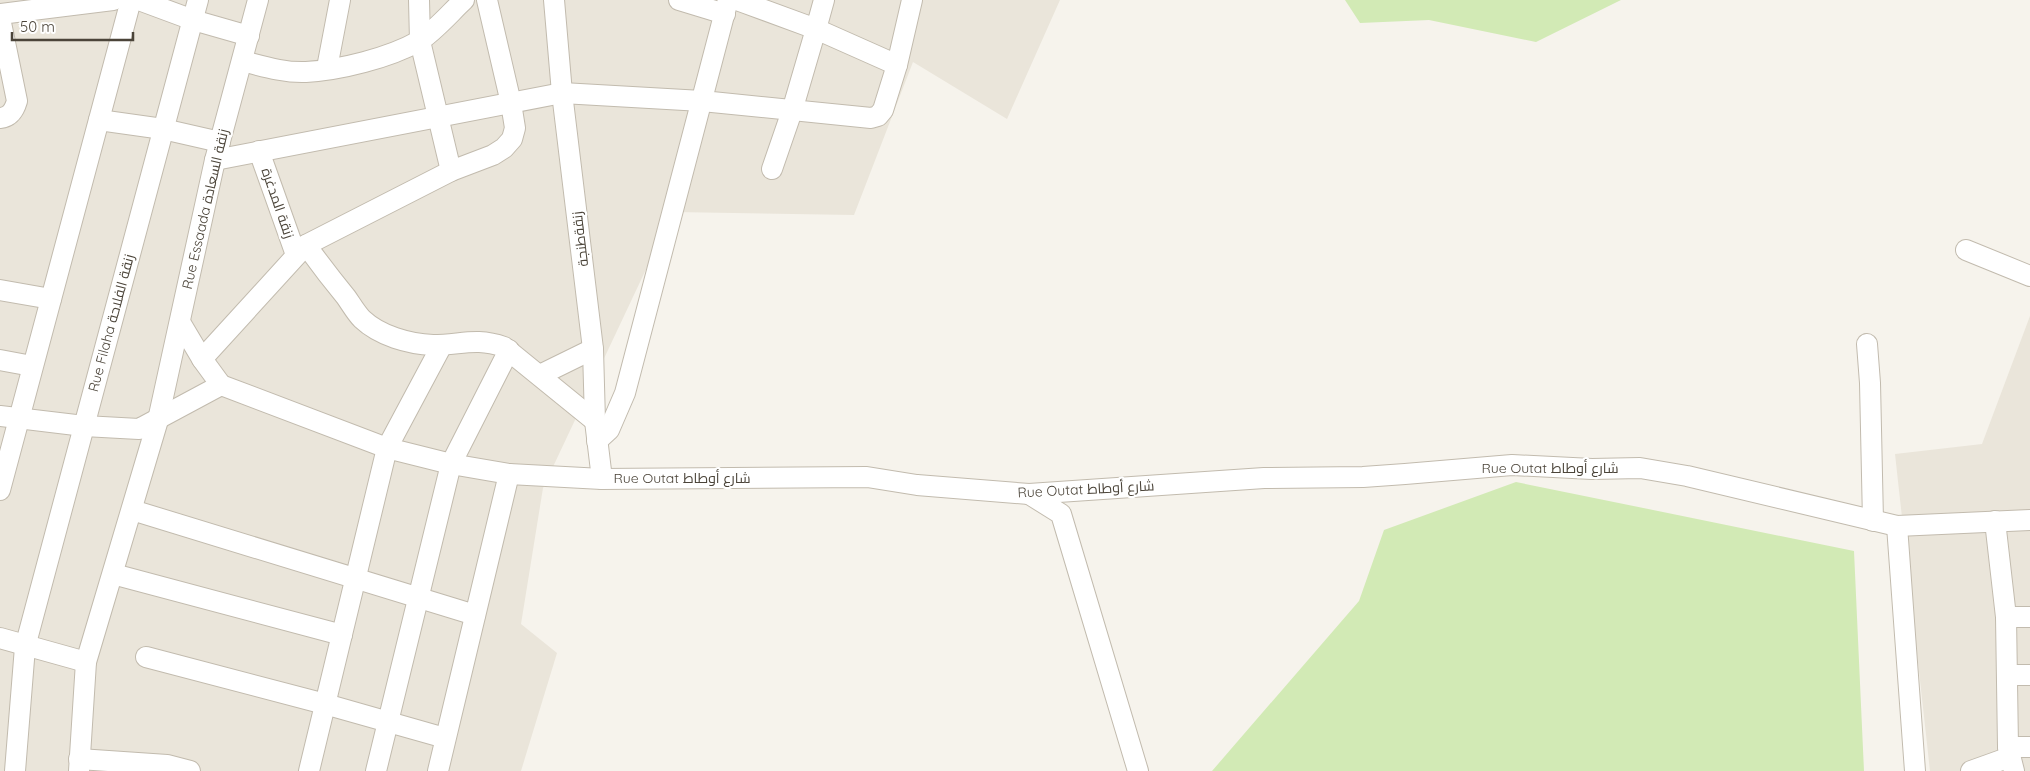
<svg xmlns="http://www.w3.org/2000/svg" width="2030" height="771" viewBox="0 0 2030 771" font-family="Quicksand,Cairo,sans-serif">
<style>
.residential{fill:#eae5da}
.green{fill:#d2eab5}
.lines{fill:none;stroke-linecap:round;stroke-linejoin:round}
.minor-casing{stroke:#c2bbae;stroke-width:22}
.minor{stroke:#fff;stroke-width:20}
.labels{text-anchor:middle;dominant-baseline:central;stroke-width:4.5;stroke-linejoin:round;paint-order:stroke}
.street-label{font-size:14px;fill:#4b4439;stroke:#fff}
</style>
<rect width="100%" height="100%" fill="#f6f3ec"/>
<g class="residential">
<path d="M0,0H1060L1007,119L913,62L854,215L673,212L543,488L521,624L557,653L521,771H0Z"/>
<path d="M2030,316V771H1930L1895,454L1982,444Z"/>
</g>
<g class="green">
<path d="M1345,0H1621L1536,42L1429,20L1360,23Z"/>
<path d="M1516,482L1854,551L1864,771H1212L1359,601L1384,530Z"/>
</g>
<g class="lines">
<g class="minor-casing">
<g id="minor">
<path d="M139,0L193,20L249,36"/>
<path d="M419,0L420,41L451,171"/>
<path d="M554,0L562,93L593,349L595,421L602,479"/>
<path d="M679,0L725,14"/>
<path d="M737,0L816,29L824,0"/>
<path d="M0,14L113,0"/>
<path d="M0,18L17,101C14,111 10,117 0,118"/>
<path d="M242,61C262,66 284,73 306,72C340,70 389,58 419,41C433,33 452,11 464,0"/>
<path d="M327,68L340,0"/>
<path d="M99,120L163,129L220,142"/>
<path d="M259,151L296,255"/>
<path d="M215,160L562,93L702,101L871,118L878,116L883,110L897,65L912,0"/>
<path d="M772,169L792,111L816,29L897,65"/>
<path d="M306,245C319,263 332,280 346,297C351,304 356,313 362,319C380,336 409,344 433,345C461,345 476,337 504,347L595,421"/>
<path d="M1966,250L2030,276"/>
<path d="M0,290L51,299"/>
<path d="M180,322L202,359L221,385"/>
<path d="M1867,344L1870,383L1873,521"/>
<path d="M202,359L306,245L451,171L493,155L504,148L512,139L515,128L511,103L487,0"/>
<path d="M0,360L32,366"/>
<path d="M540,375L593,349"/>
<path d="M0,416L84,426L139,429L221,385L387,448L451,464L509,474L602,479L867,477L917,485L1029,494L1264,478L1363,477L1405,474L1512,465L1592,469L1640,468L1687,476L1897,526L2030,520"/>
<path d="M597,441L609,430L625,393L728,0"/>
<path d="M0,490L131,0"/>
<path d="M1029,494L1061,514L1138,771"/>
<path d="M132,510L475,615"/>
<path d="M1995,521L2006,617L2008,747L2014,771"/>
<path d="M1897,526L1915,771"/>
<path d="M113,574L342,635"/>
<path d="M2006,617H2030"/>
<path d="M0,638L86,662"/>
<path d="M146,657L325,704L445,738"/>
<path d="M2007,675H2030"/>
<path d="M2008,747H2030"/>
<path d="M79,759L167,765L190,771"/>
<path d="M15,771L25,647L198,0"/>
<path d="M79,771L86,662L158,420L215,160L258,0"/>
<path d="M309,771L387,448L442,345"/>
<path d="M376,771L451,464L509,350"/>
<path d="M438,771L509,474"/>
<path d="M1971,771L2010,757"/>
</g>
</g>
<use href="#minor" class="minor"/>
</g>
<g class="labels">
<g class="street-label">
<text transform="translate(278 203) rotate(71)">زنقة المدغرة</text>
<text transform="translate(205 209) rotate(-77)">Rue Essaada زنقة السعادة</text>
<text transform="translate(580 239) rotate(-97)">زنقةطنجة</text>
<text transform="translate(111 323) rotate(-75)">Rue Filaha زنقة الفلاحة</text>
<text x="1550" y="468">Rue Outat شارع أوطاط</text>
<text x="682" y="478">Rue Outat شارع أوطاط</text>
<text transform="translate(1086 489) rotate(-3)">Rue Outat شارع أوطاط</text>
</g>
</g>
<path d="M12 32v8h121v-8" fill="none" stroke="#4b4439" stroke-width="2.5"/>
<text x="20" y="32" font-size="15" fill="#4b4439" stroke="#ffffff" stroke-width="4" paint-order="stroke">50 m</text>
</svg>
